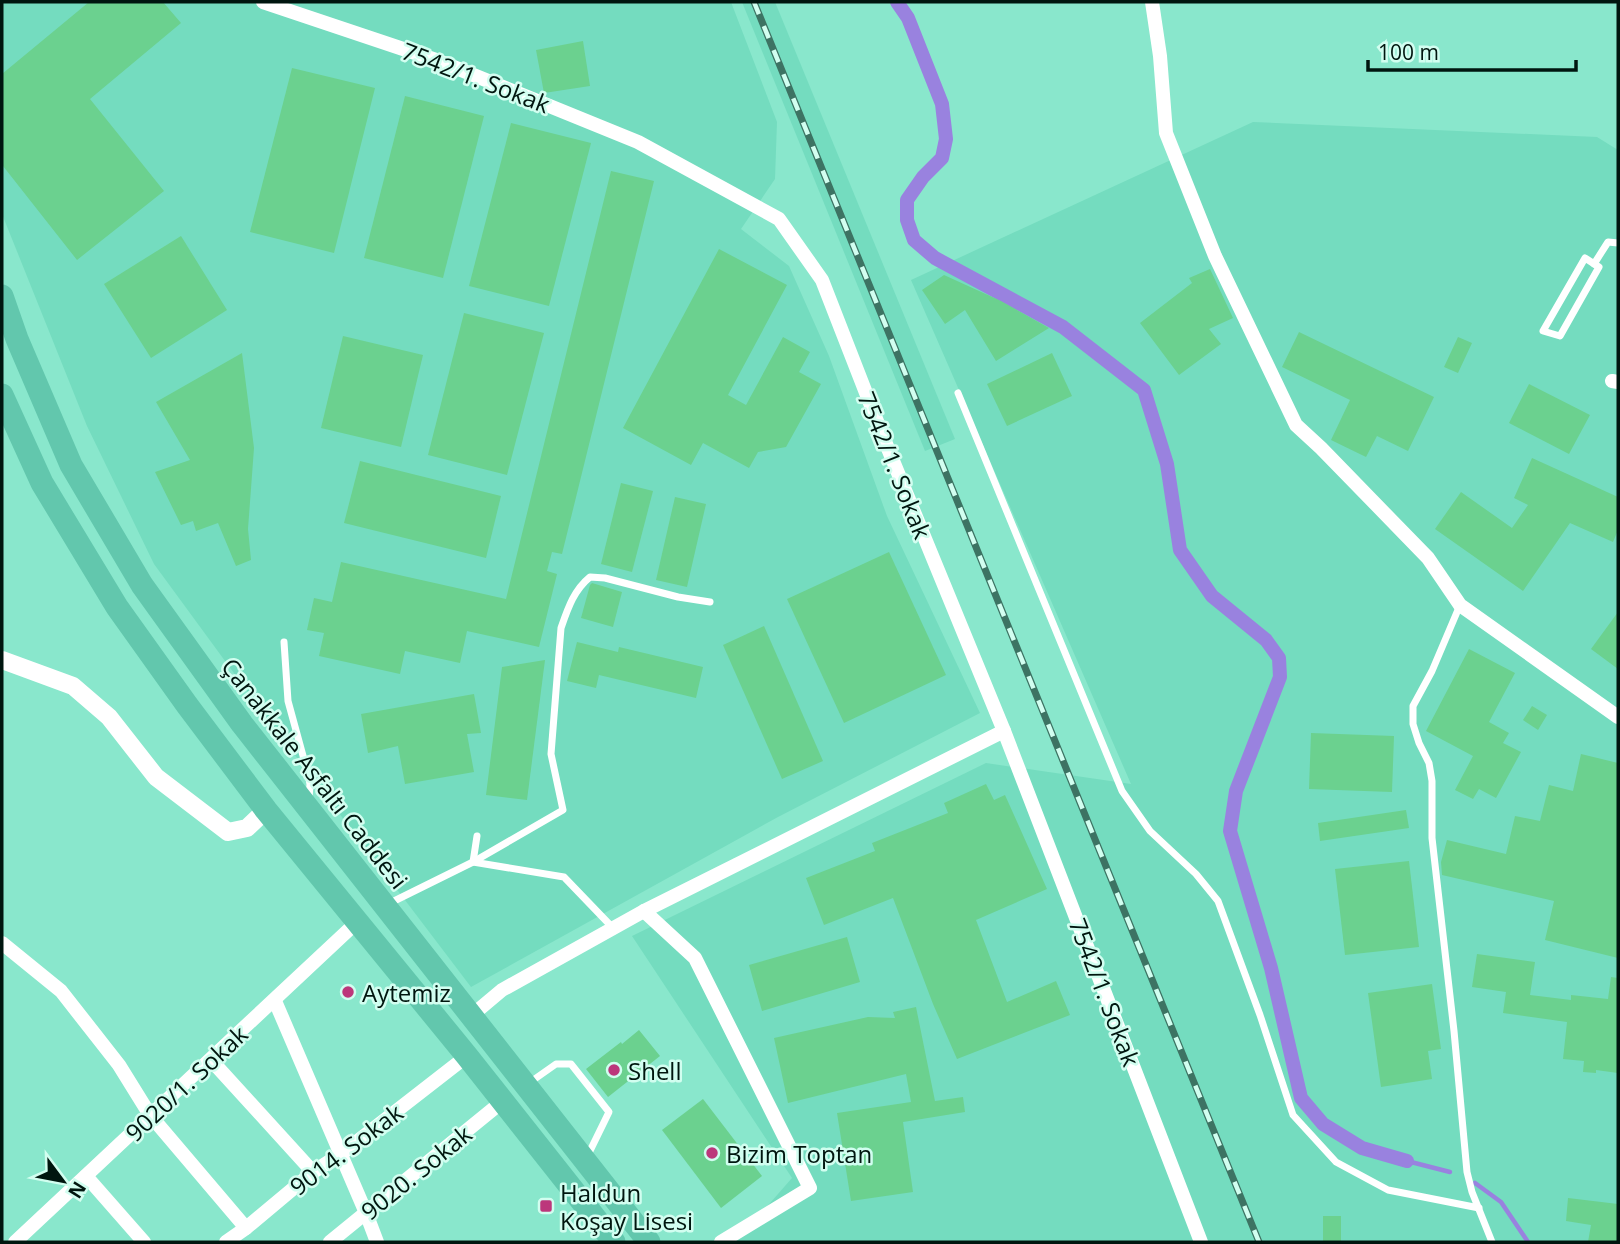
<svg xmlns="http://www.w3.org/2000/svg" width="1620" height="1244" viewBox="0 0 1620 1244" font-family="'Open Sans',sans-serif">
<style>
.built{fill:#74dcbf}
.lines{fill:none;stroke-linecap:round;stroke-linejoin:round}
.stream{stroke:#9982df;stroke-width:4.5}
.canal{stroke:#9982df;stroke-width:14}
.building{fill:#6bd18f}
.service{stroke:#fff;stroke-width:7}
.minor{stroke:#fff;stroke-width:14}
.tertiary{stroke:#fff;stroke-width:18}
.trunk{stroke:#62c7ad;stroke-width:23}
.rail-casing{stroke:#3d7363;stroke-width:7}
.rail{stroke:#d2fef0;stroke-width:4.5;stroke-dasharray:13;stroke-linecap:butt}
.poi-dot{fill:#bc377b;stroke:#d2fef0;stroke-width:2.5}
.labels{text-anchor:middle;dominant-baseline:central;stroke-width:5;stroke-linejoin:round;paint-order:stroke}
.street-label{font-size:24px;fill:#00160f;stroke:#d2fef0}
.poi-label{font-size:24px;fill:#00160f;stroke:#d2fef0;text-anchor:start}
</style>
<rect width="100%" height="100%" fill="#89e7cc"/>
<g class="built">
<path d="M2,2H731L777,122L775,179L741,229L789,266L829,356L887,516L980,713L778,817L471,987L269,721L154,564L87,426L2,214Z"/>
<path d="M742,2H775L955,439L925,451Z"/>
<path d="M1253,122L1597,137L1618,150V1242H736L792,1178L632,936L986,763L1131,784L911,280Z"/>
</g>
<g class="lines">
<g class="stream">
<path d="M1407,1161L1450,1172"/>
<path d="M1475,1183L1501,1202L1528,1242"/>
</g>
<path class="canal" d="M897,2L908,18L942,104L946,139L942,158L923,177L907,200V220L914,240L935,258L1063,327L1144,390L1167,464L1180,550L1212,596L1266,640L1279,658L1280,677L1236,791L1230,831L1271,968L1301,1098L1323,1124L1362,1148L1407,1161"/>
</g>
<g class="building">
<path d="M89,2H163L181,23L90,99L164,191L77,260L3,166L2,74Z"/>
<path d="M583,41L590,86L544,93L536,50Z"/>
<path d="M292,68L375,88L334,253L250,232Z"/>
<path d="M405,96L484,116L443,278L364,258Z"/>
<path d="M511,123L591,143L549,306L469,286Z"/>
<path d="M611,171L654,181L562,554L552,552L547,571L557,574L539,647L467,631L460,663L405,651L400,674L319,656L324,633L307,630L314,598L332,602L341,562L506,599Z"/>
<path d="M181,236L227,310L151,358L104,284Z"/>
<path d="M719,249L787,285L728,395L746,405L783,337L810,352L799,372L821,384L786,447L758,452L749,468L703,443L691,465L623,428Z"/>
<path d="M1210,269L1233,318L1209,329L1221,344L1179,375L1140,323L1192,283L1189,278Z"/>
<path d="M944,275L1001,301L1049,328L996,361L965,310L945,324L922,290Z"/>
<path d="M464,313L544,333L507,475L428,455Z"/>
<path d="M1299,332L1434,397L1408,451L1377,436L1366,457L1331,440L1350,400L1282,367Z"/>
<path d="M343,336L423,355L401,447L321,428Z"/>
<path d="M1458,337L1472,343L1458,373L1444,367Z"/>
<path d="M242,353L254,448L248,529L251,560L236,566L218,523L196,531L193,521L181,525L155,472L190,460L156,402Z"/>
<path d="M1052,353L1072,396L1007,426L987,384Z"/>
<path d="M1529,384L1590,415L1569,454L1509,423Z"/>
<path d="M1532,458L1618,497V530L1613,542L1570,523L1523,591L1435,529L1461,492L1512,528L1528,505L1514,498Z"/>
<path d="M360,461L501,496L486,558L344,523Z"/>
<path d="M621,483L653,491L632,572L601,564Z"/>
<path d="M675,497L706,504L687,587L656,580Z"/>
<path d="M889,552L946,675L844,723L787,599Z"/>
<path d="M592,583L622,592L613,627L581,618L590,585Z"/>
<path d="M1618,612V669L1591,649Z"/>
<path d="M764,626L823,761L782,779L723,645Z"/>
<path d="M577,642L618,652L619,647L703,667L696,698L599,675L596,688L567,681Z"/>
<path d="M1469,649L1515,673L1489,722L1509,733L1503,743L1521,752L1496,798L1479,789L1473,799L1455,790L1473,756L1426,731Z"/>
<path d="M545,660L527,800L486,795L502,667Z"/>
<path d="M474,694L481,733L467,734L474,772L405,784L398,746L368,753L361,714Z"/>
<path d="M1532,706L1547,715L1538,730L1523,720Z"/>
<path d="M1311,733L1394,736L1392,792L1309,789Z"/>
<path d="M1581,754L1618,763V958L1545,940L1554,901L1442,875L1441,862L1447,840L1506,854L1515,816L1540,821L1549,785L1573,791Z"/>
<path d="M986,784L994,800L1005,795L1047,889L976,920L1007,1002L1056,981L1070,1015L957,1059L933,1004L893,898L824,925L806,878L875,851L872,843L948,813L944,803Z"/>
<path d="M1406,810L1409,828L1320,841L1318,823Z"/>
<path d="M1409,861L1419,947L1345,955L1335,869Z"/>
<path d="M847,937L860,982L762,1011L749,965Z"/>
<path d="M1477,954L1535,962L1530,995L1571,1000V995L1608,999L1611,977L1618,978V1073L1596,1070V1073L1583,1072L1584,1061L1563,1059L1567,1022L1503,1013L1506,992L1472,987Z"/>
<path d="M1432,984L1441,1049L1428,1051L1432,1079L1381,1087L1368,993Z"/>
<path d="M916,1007L935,1101L963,1097L965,1112L903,1122L913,1192L851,1201L837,1113L911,1102L906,1074L788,1103L774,1038L868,1017L895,1018L893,1012Z"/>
<path d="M639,1030L660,1056L608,1097L586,1069L621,1042L622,1044Z"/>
<path d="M703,1099L762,1176L721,1208L662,1130Z"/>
<path d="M1568,1198L1618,1204V1242H1588L1591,1225L1566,1221Z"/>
<rect x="1323" y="1216" width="18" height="26"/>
</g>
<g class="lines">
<g class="service">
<path d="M1585,258L1599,267L1560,336L1543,331Z"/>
<path d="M1594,264L1608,242L1618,243"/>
<path d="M958,393L1122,791L1150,831L1196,874L1218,901L1260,1015L1293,1115L1336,1162L1388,1190L1479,1208"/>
<path d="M1460,605L1432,671L1413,706V724L1419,743L1429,763L1432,781V838L1454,1031L1467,1172L1472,1192L1492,1242"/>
<path d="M284,642L288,701L308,774L310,784L309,799"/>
<path d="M477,836L473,862L564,877L613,928"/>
<path d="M388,904L473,862L563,810L551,754L561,628C568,608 574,590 590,577L605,578L678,597L710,602"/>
<path d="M529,1083L556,1064H571L609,1112L587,1157"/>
</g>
<g class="minor">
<path d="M263,2L439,61L638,142L779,219L822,280L882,434L1004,731L1201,1242"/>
<path d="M1152,2L1160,56L1166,133L1215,256L1296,425L1321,448L1428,558L1460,605L1618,717"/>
<path d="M1612,381L1618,382"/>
<path d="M644,911L695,958L810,1188L721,1242"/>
<path d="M2,943L61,991L119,1065L150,1115L246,1228"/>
<path d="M275,1001L366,1213L377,1242"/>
<path d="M471,1016L502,990L644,911L1004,731"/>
<path d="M211,1060L313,1172"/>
<path d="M86,1176L144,1242"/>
<path d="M15,1242L357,922"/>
<path d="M226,1242L246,1228L313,1172L341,1154L467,1056"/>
<path d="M330,1242L503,1101"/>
</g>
<path class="tertiary" d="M2,660L73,686L109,717L156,777L228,832L247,828L266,810"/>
<g class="trunk">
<path d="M2,296L17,339L71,465L142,585L242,724L649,1242"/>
<path d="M2,395L42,483L117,607L187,705L266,810L467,1056L614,1242"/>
</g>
<g class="rail-casing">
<path id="rail" d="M754,2L1259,1242"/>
</g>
<use href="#rail" class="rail"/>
</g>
<g class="poi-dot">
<circle cx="348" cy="992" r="7"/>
<circle cx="614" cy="1070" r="7"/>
<circle cx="712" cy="1153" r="7"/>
<rect x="539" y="1199" width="14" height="14" rx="3.5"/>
</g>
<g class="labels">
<g class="street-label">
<text transform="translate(476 77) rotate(21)">7542/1. Sokak</text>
<text transform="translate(895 465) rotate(68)">7542/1. Sokak</text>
<text transform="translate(315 773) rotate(52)">Çanakkale Asfaltı Caddesi</text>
<text transform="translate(1105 992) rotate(69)">7542/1. Sokak</text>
<text transform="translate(186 1083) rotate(-43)">9020/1. Sokak</text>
<text transform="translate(346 1149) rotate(-37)">9014. Sokak</text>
<text transform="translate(416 1172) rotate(-39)">9020. Sokak</text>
</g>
<g class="poi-label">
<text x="362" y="992">Aytemiz</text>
<text x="628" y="1070">Shell</text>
<text x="726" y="1153">Bizim Toptan</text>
<text x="560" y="1192">Haldun<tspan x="560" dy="28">Koşay Lisesi</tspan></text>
</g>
</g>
<rect width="1620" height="1244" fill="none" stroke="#00160f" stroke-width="7"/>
<g transform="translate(63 1181) rotate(122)" stroke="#d2fef0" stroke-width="5" paint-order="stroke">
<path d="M0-5L12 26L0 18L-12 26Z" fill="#00160f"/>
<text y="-10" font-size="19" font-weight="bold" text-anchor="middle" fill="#00160f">N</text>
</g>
<path d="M1368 60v10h208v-10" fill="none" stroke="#00160f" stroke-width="3.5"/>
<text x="1378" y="60" font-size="21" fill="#00160f" stroke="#d2fef0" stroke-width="5" paint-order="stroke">100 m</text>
</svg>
